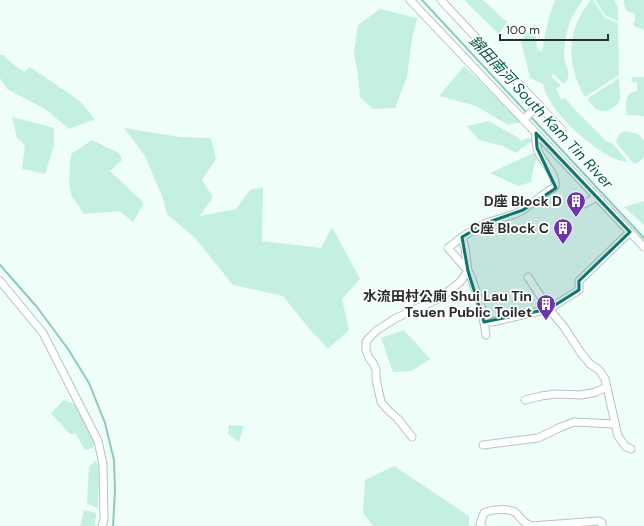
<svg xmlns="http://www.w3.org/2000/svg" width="644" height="526" viewBox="0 0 644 526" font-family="'DM Sans','Noto Sans TC',sans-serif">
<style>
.green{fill:#c3f0e1}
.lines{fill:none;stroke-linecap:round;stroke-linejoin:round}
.stream{stroke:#8dcbb8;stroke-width:2}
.minor-casing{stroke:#b6c3bf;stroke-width:9}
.minor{stroke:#fff;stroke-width:7}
.marked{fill:#0f766e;fill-opacity:0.2;stroke:#0f766e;stroke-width:3;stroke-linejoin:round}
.labels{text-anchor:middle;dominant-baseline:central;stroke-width:3.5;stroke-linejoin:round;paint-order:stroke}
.poi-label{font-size:14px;font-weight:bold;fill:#292e2c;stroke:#fff;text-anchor:end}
.water-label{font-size:15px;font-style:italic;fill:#045b49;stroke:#fff}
</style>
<rect width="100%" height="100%" fill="#f0fef9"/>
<g class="green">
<path d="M466,0H483L507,22L499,34L465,1Z"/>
<path d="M555,0H583C573,13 567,26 565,43C564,47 564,53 564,58C566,68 573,75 564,84L552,73V77L561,86L556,88L561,99L565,98L577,112L604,139V140L613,144L628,162C623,161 618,160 613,158C589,146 549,112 543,84L530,78L521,41L535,23L537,49L542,52C545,34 548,17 555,0Z"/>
<path d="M591,0H593L605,18L618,23L619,75L585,97C566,65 566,29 591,0Z"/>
<path d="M595,0H614L618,7V21L606,16Z"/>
<path d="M624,0H644V30L634,26L633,22H635V13C626,12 624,9 624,0Z"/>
<path d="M380,9L417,18L412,40L407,77L395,108L373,109L360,97L358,73L354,54L358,25Z"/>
<path d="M0,55H4L8,60L24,72L30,67L80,101L95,119L69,129L45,109L7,89L0,78Z"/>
<path d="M464,66L522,122L508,125L476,106L439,96Z"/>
<path d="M632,77H644V116L627,115C626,104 623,93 637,91V83L632,82Z"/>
<path d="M619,78C619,84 621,95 620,100C617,108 606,113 598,110C594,108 590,103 587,99Z"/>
<path d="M12,117L54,128V145L45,174L22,169L25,145L17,138Z"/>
<path d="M489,121L519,138L521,141L528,138L533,140L516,153L503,146L479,140L467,126Z"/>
<path d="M124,128L180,137L211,138L216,159L202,180L213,197L200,216L236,209L250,190L263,187L262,241L321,248L332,227L360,279L342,299L349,330L328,349L307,326L283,296L233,285L195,238L167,214L162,196L145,156Z"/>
<path d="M625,131L638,134L644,140V158L639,162L634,164L616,142L619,134Z"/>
<path d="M92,140L119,153L122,160L110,171L144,203L133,222L120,211L84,214L71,195L69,179L71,154Z"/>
<path d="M533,153L537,158L534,166L531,182L518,186L490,173Z"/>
<path d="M644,201V225L624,207Z"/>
<path d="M404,330L430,359L411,371L393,372L381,338Z"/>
<path d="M64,400L86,409L98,433L93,448L85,450L76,434H70L51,413Z"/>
<path d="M229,425L244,426L239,442L228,434Z"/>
<path d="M96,460L99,467L98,508L87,504L89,467Z"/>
<path d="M394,466L469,516V526H373L363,513L365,480Z"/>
<path d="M84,510L96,513L95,526H80Z"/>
</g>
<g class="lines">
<g class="stream">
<path d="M422,0L527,113"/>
<path d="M530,116L644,238"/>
<path d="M0,265L37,307L68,349L89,383L105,423L114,460L115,490L113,526"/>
</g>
<g class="minor-casing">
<g id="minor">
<path d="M410,0L644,247"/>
<path d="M441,0L562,130"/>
<path d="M523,120L539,105"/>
<path d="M584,204L597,197"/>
<path d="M462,237L448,248L468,271L471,277L482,309L484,322H492L549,309L579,290V281L630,232"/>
<path d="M528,277L549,309L564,327L581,353L590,364L599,370L605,379L618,436L625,446L631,449"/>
<path d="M0,281L43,333L98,441L103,464L104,519L102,526"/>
<path d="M484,322L486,335"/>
<path d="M525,400L541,396L556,394L581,395L596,392L607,387"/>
<path d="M412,437L398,419L389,411L381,402L376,379V370L373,363L369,358L366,350V342L369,338L376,331L396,318L440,298L460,282L468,271L465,248L462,237L472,231L486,223L515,214L523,210L548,191L555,187C557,176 547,167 542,158C537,151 535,142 536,133"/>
<path d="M483,445L538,438L561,427L574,422L615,424"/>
<path d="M482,526L480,524L484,513C490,509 510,508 516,513C522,519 522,522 531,526L599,521L602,523V526"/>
</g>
</g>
<use href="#minor" class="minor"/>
</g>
<path class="marked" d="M536,133L630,232L579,281V290L549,309L484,322L468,271L462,237L486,223L523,210L556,188L537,148Z"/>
<defs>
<g id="building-pin" transform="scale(1)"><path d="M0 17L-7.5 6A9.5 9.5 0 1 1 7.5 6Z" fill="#6e35ab" stroke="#fff"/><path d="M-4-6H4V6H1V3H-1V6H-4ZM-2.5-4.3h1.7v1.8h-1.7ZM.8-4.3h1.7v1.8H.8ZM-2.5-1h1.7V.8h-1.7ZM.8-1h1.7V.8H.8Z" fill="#fff"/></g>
</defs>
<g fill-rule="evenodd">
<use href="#building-pin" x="576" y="201"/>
<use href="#building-pin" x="563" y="228"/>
<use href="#building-pin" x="546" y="304"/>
</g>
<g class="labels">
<g class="poi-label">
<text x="562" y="201">D座 Block D</text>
<text x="549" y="228">C座 Block C</text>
<text x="532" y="296">水流田村公廁 Shui Lau Tin<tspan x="532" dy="16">Tsuen Public Toilet</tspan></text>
</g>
<g class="water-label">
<text transform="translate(541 112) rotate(47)">錦田南河 South Kam Tin River</text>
</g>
</g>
<path d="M500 34v6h108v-6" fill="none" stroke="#292e2c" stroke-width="2"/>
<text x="506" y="34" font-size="12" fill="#292e2c" stroke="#ffffff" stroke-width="3" paint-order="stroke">100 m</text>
</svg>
